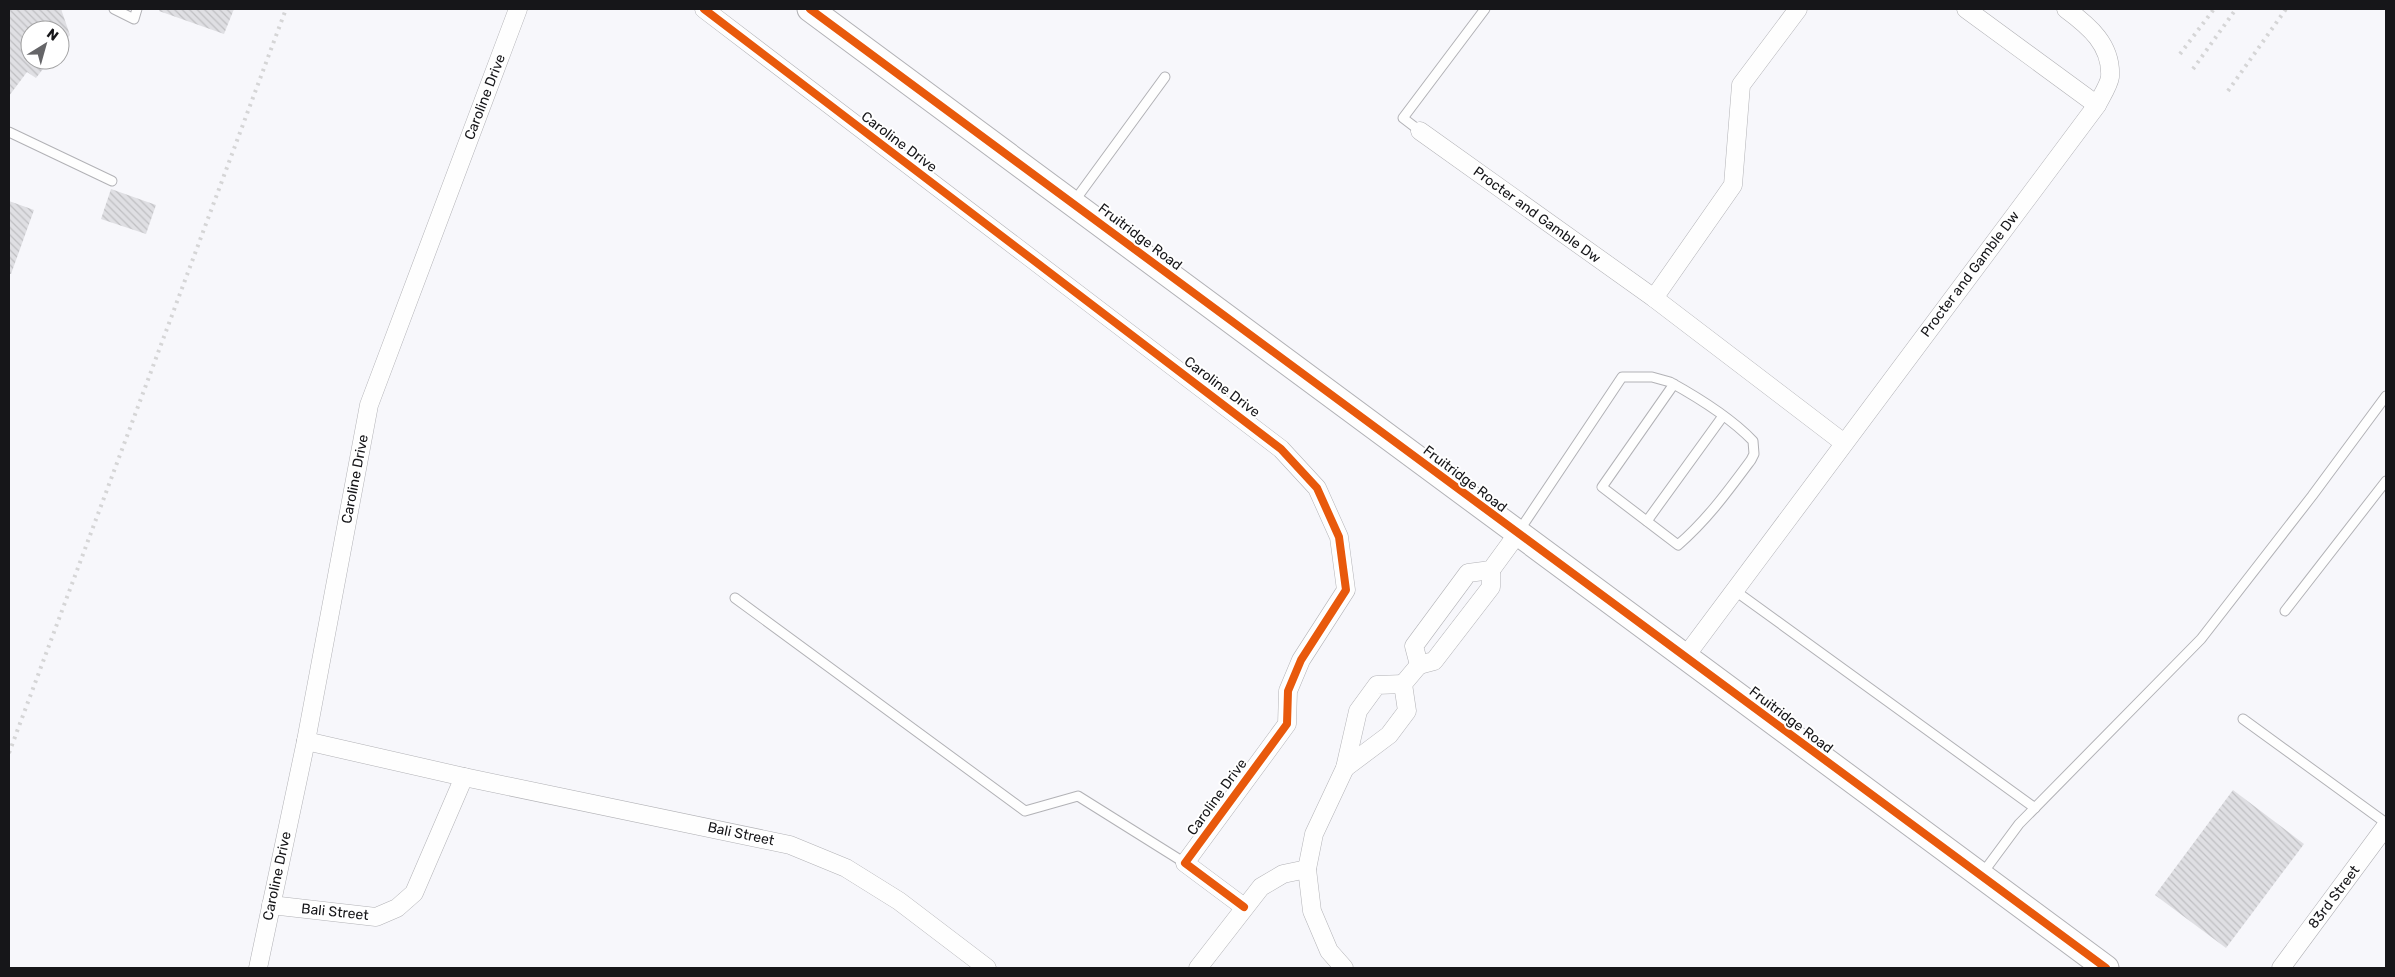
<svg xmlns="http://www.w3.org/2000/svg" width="2395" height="977" viewBox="0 0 2395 977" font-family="Rubik,sans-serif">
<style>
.building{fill:url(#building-back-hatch)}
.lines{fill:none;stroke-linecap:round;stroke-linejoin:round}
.service-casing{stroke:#b2b2b6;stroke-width:11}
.minor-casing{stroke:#b2b2b6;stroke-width:19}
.secondary-casing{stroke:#b2b2b6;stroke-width:27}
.service{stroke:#fefefe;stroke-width:9}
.minor{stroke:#fefefe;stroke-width:18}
.secondary{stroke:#fefefe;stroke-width:25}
.rail{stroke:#d5d5d6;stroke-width:4;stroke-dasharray:2.5 5;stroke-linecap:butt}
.cycleway-casing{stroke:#fff;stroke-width:11}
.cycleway{stroke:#e8590c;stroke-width:8}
.labels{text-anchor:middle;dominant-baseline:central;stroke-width:4;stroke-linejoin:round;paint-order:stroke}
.street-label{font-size:14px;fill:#161619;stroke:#fff}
</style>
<defs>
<pattern id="building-back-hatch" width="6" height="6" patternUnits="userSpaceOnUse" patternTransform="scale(1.25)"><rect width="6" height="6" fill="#dfdfe3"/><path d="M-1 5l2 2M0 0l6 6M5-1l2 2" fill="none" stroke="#bfbfc2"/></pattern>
</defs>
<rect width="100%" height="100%" fill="#f7f7fb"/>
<g class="building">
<path d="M9,9H61L70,35L60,47V30H30V60H50L36,78L27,72L9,96Z"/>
<path d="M160,9H234L224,34L159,11Z"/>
<path d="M111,189L156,205L146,234L101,219Z"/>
<path d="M9,201L34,210L11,274H9Z"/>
<path d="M2233,790L2304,844L2226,948L2155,895Z"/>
</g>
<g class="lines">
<g class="service-casing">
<g id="service">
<path d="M114,9L134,19L137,9"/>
<path d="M1420,131L1403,118L1485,9"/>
<path d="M9,132L112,181"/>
<path d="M1073,203L1165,77"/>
<path d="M1647,521L1723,416"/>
<path d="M1519,531L1622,377H1652L1670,382C1699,398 1730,417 1753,441L1754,454L1751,460C1728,491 1707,520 1678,545L1602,487L1674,384"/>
<path d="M1734,590L2035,808"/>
<path d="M735,598L1025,811L1078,796L1185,863"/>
<path d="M2285,611L2386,481"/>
<path d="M2243,719L2386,823"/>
<path d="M1982,874L2019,824L2201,639L2312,496L2386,396"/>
</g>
</g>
<g class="minor-casing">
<g id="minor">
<path d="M704,9L1281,449L1317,488L1339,537L1346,590L1301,660L1288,691L1287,724L1185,863L1244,907"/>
<path d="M1966,9L2097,105"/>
<path d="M1420,131L1654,298L1844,443"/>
<path d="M1654,298L1733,185L1741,85L1798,9"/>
<path d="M1685,657L2097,105C2101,97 2109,85 2110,77C2112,45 2089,26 2066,9"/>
<path d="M1419,665L1414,646L1468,573L1491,570L1518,533"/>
<path d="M1419,665L1434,661L1491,587V570"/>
<path d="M306,741L464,777L790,845L846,868L899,901L987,968"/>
<path d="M1345,768L1389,735L1407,711L1403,684L1419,665"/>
<path d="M271,905L376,917L397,908L414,893L464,777"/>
<path d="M258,968L306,741L369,405L518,9"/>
<path d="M1198,968L1261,887L1283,874L1307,869"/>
<path d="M1344,968L1329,951L1312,911L1307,869L1314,834L1345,768L1358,711L1377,685L1403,684"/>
<path d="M2281,968L2386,826"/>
</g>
</g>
<g class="secondary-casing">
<path id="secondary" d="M810,9L2106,968"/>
</g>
<use href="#service" class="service"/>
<use href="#minor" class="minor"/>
<use href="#secondary" class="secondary"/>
<g class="rail">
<path d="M2180,54L2214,9"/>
<path d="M2193,69L2236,9"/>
<path d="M2228,91L2286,9"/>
<path d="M9,753L286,9"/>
</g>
<g class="cycleway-casing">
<g id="cycleway">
<path d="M704,9L1281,449L1317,488L1339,537L1346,590L1301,660L1288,691L1287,724L1185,863L1244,907"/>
<path d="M810,9L2106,968"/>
</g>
</g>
<use href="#cycleway" class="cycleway"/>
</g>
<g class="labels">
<g class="street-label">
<text transform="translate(485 97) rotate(-69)">Caroline Drive</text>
<text transform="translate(899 142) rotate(37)">Caroline Drive</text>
<text transform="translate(1537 215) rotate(36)">Procter and Gamble Dw</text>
<text transform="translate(1140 237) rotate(37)">Fruitridge Road</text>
<text transform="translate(1970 274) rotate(-53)">Procter and Gamble Dw</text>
<text transform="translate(1222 387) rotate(37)">Caroline Drive</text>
<text transform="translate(355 479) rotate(-79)">Caroline Drive</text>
<text transform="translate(1465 479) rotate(37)">Fruitridge Road</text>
<text transform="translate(1791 720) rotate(37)">Fruitridge Road</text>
<text transform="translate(1217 797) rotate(-54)">Caroline Drive</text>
<text transform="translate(741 834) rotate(12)">Bali Street</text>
<text transform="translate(277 876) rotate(-78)">Caroline Drive</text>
<text transform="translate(2334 897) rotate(-53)">83rd Street</text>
<text transform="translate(335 912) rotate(6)">Bali Street</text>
</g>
</g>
<rect width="2395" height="977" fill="none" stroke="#161619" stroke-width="20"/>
<g transform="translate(45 45) rotate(37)"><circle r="24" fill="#ffffff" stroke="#a2a2a3"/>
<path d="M0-4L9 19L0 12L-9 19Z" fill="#656568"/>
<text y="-8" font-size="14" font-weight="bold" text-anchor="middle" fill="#161619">N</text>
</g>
</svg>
